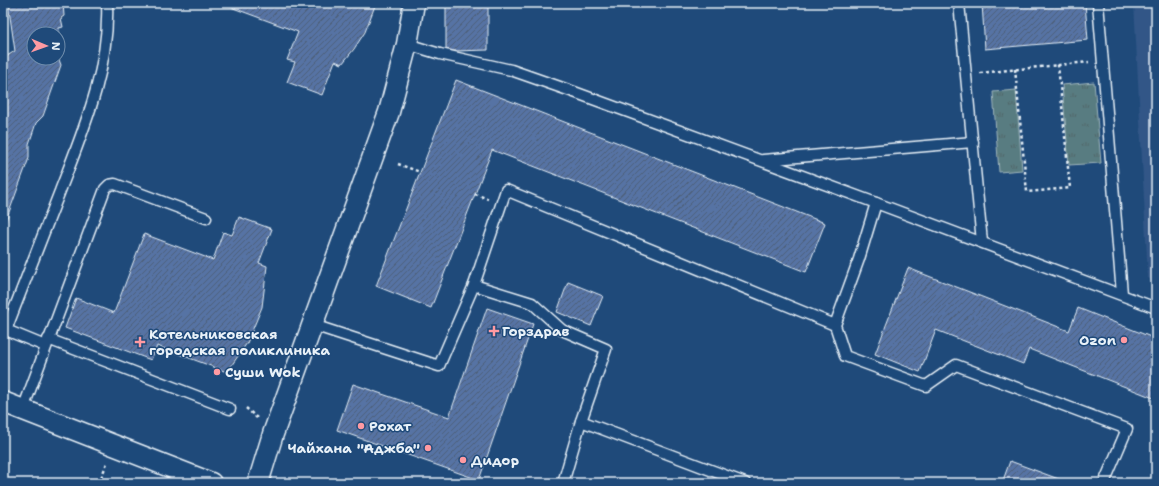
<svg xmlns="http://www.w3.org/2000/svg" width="1159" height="486" viewBox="0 0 1159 486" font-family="'Shantell Sans',sans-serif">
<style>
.built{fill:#305687}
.park{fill:url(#park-tufts);stroke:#a0b6bc}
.building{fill:url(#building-hatch);stroke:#e8f1f8}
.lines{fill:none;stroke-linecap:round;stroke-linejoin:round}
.lane-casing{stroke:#e8f1f8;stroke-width:13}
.street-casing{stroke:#e8f1f8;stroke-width:23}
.path{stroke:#e8f1f8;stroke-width:2.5;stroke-dasharray:3 3;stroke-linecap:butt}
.lane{stroke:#1f4a7a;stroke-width:10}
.street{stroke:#1f4a7a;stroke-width:20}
.poi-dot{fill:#ff9aa2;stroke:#1f4a7a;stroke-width:1.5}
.labels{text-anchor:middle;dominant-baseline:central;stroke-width:3;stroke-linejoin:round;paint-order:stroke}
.poi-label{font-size:14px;font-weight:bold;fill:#e8f1f8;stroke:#1f4a7a;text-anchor:start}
</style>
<defs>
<pattern id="park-tufts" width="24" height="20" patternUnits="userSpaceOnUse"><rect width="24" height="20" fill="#597c81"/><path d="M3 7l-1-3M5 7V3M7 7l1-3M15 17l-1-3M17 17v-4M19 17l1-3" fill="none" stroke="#506568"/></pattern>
<pattern id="building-hatch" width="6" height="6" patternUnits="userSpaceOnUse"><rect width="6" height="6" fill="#5773a4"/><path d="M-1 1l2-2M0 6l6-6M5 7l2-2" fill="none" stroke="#4e5e77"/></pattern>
</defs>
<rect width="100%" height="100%" fill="#1f4a7a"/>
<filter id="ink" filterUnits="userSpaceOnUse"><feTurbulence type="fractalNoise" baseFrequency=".025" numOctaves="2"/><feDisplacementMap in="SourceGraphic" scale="8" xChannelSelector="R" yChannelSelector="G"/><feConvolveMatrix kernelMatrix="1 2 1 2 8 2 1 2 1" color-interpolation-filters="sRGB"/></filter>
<g filter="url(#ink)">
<path class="built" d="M1134,3H1156V282L1148,278Z"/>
<g class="park">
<path d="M1094,82L1101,163L1069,165L1062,85Z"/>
<path d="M1016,90L1022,170L999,172L993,92Z"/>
</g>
<g class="building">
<path d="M8,3H63L64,16L61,18L63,27L59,28L58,39V34H34V58L58,57L61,65L43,116L36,123L29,144V158L5,223L3,222V69L7,56L15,51Z"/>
<path d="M225,3H376L365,32L354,49L342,64L335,61L322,95L287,82L295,62L287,60L298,32L225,5Z"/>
<path d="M446,3H488V50L454,51L446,49Z"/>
<path d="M982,3H1085L1088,40L985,49Z"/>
<path d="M456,80L825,223L806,272L492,150L431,308L376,286Z"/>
<path d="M239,217L272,229L259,263L267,266L262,307L247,343L227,372L157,346L151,360L65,328L76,298L114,313L144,234L213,260L223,232L232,235Z"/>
<path d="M908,268L1069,331L1078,308L1156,339V399L1029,349L1023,364L936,330L920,372L875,354Z"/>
<path d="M568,282L603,296L591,326L557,312Z"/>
<path d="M487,308L533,324L479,480L337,430L353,384L449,417Z"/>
<path d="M1010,461L1064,481V483H1002Z"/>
</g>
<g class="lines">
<g class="lane-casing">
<g id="lane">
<path d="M959,3L982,242"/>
<path d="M1098,3L1122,294"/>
<path d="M407,44L440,54L511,70L574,92L876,203"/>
<path d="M763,160L973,142"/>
<path d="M474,285L506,190L835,325"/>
<path d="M313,325L439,366L474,285L532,303L562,330L606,349L581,421L563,483"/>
<path d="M48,339L230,409"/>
<path d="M45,346L6,330C24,283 42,237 60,191C83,131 110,69 107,3"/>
<path d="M23,409L105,189L109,185L115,184L206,218"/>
<path d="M581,421L745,483"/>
<path d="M1104,483L1127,429L956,365L926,386L845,356L835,325L859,259L876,203L1156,308"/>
</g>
</g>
<g class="street-casing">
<g id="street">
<path d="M3,402L211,483"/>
<path d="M258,483L273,434L389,112L407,44L414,3"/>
</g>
</g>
<g class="path">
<path d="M1015,69L1027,192L1070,188L1058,65"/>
<path d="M980,73L1089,62"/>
<path d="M398,164L420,172"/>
<path d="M475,194L488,199"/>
<path d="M246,408L257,418"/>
<path d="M99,483L107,463"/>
</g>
<use href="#lane" class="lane"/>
<use href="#street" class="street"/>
</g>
</g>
<g class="poi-dot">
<path d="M492 325h4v4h4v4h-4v4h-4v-4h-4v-4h4z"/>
<circle cx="1124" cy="340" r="4"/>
<path d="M138 336h4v4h4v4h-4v4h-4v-4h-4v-4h4z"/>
<circle cx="217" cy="372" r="4"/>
<circle cx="361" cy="426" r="4"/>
<circle cx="428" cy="448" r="4"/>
<circle cx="463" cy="460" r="4"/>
</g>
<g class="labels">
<g class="poi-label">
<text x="502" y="331">Горздрав</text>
<text x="149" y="334">Котельниковская<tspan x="149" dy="16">городская поликлиника</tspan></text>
<text x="1116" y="340" text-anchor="end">Ozon</text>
<text x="225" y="372">Суши Wok</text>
<text x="369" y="426">Рохат</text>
<text x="420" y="448" text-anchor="end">Чайхана "Аджба"</text>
<text x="471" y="460">Дидор</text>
</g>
</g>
<rect width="1159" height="486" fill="none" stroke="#1f4a7a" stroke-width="16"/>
<rect x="8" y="8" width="1143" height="470" fill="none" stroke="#e8f1f8" stroke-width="1.5" filter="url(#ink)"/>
<g transform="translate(46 46) rotate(92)"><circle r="19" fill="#1f4a7a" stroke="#6f8dac"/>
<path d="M0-3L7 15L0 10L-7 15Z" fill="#ff9aa2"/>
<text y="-6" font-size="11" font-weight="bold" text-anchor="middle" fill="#e8f1f8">N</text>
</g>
</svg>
